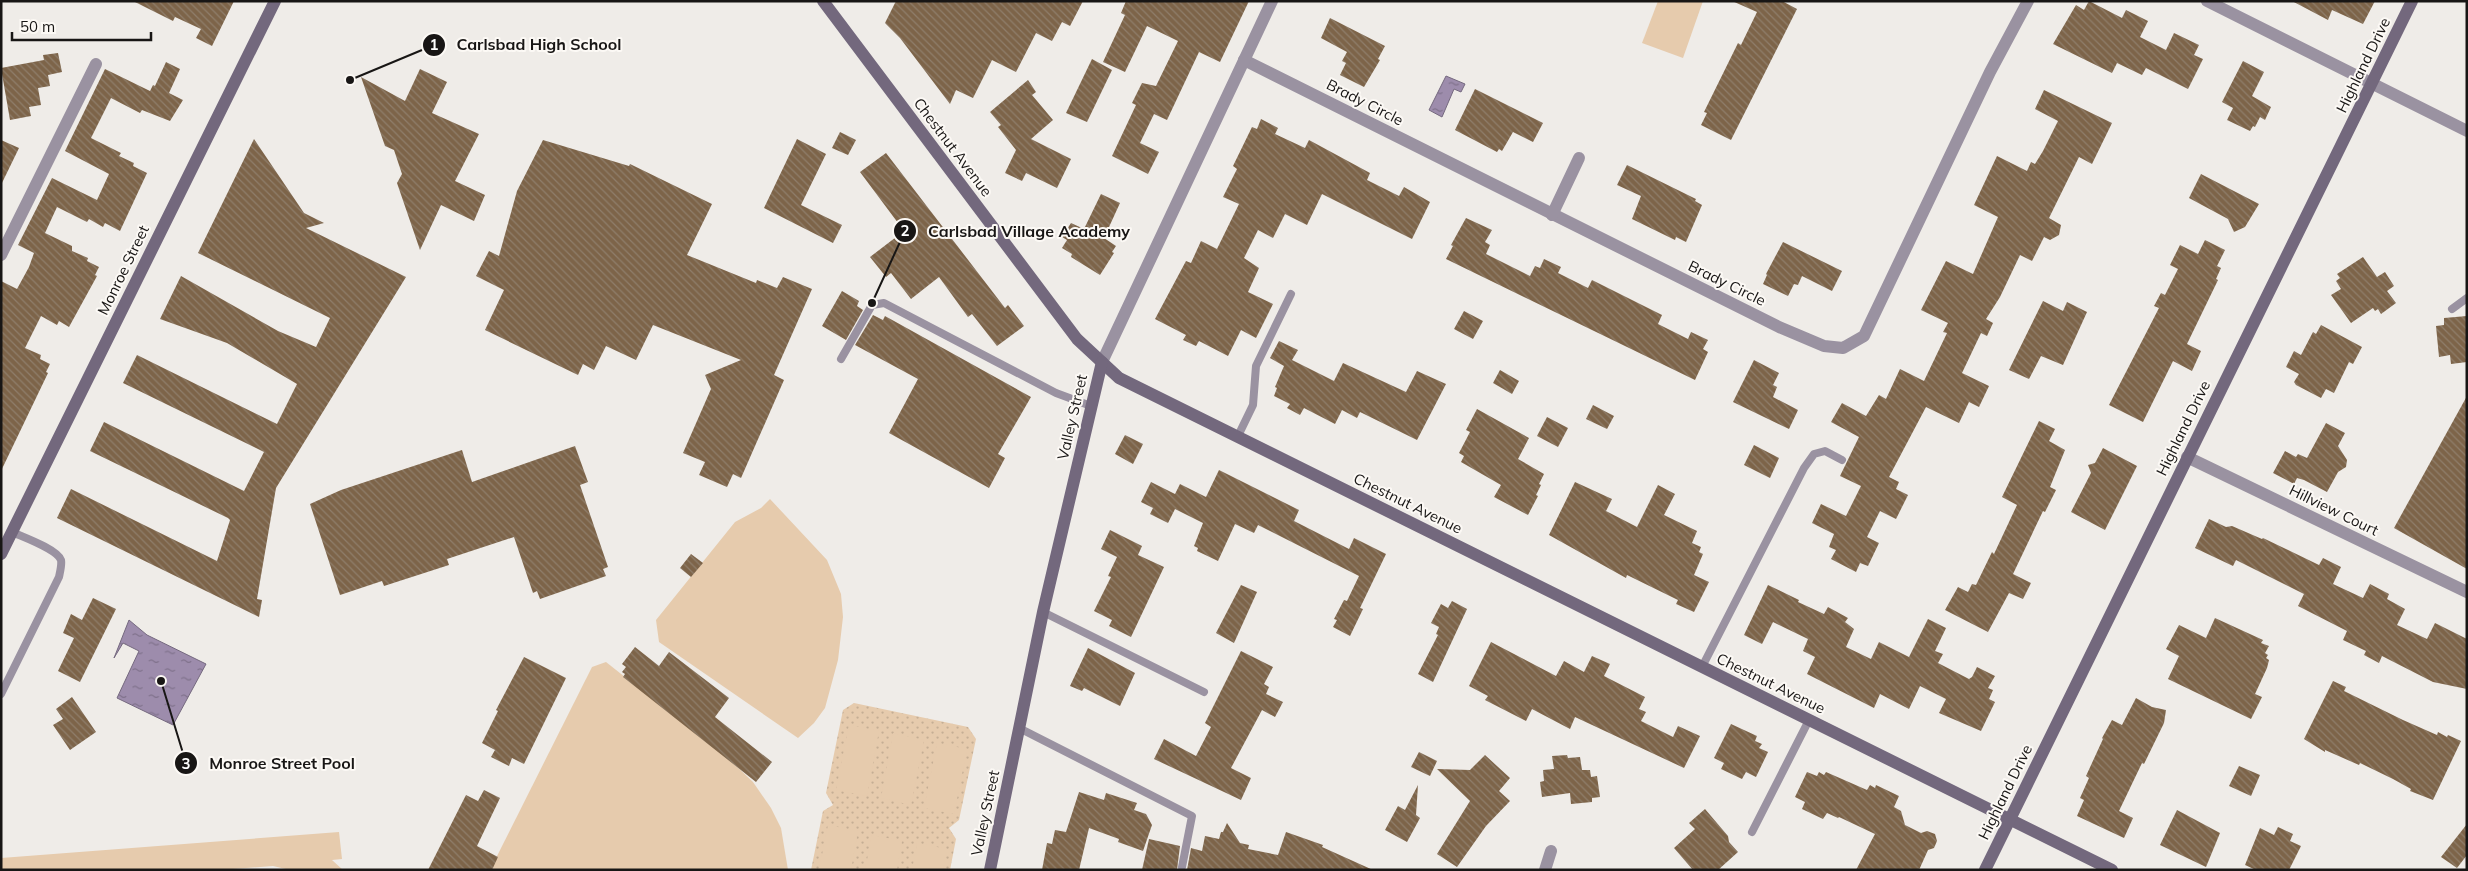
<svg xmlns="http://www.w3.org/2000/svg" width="2468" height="871" viewBox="0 0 2468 871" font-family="Mulish,sans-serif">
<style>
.grass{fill:url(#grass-dots)}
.pitch{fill:#e6cbad}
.water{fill:url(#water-ripples);stroke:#75697f}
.building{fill:url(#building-back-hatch)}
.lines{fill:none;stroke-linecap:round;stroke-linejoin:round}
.lane{stroke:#9a92a1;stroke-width:8}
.street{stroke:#9a92a1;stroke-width:12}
.secondary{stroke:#73687d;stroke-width:12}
.labels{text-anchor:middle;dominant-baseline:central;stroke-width:4;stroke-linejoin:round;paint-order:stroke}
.street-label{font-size:15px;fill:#181615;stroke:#fcf9f5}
.leader{fill:none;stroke:#181615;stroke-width:2}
.callout-dot{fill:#181615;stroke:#fcf9f5;stroke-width:2}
.mark-label{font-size:15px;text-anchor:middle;font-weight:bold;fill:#fff}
.callout-label{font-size:16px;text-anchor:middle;font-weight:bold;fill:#181615;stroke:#fcf9f5;stroke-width:4;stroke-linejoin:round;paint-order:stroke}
</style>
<defs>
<pattern id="grass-dots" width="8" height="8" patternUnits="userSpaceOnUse" patternTransform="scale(1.25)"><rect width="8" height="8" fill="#e6cbad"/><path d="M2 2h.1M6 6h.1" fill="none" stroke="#c5ae94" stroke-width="1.8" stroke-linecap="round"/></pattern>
<pattern id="water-ripples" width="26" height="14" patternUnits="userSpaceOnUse" patternTransform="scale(1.25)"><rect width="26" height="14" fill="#9d8cac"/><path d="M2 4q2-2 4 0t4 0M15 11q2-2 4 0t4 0" fill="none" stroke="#7f718b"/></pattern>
<pattern id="building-back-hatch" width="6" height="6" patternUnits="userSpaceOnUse" patternTransform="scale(1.25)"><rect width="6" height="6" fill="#7d6449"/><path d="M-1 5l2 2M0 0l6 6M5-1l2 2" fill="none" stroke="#8f7e6b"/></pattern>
</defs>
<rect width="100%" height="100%" fill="#efece8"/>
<path class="grass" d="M854,703L968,727L976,739L959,820L949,828L956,839L950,870H811L823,811L833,805L826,793L843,710Z"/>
<g class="pitch">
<path d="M1658,1H1703L1683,58L1642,43Z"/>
<path d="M770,499L827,560L841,594L843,617L838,660L825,708L814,723L798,738L659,642L656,620L735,522L761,508Z"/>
<path d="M606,662L731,761L753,782L771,808L781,828L788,870H490L592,667Z"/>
<path d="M849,725L879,731L867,796L836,790Z"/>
<path d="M893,733L924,740L911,805L881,798Z"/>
<path d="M937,743L967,749L954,814L924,808Z"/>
<path d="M828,825L858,831L851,870H819Z"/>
<path d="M339,832L342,859L332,860L343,870H290L273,866L219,870H1V858Z"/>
<path d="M872,835L902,841L897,870H865Z"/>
<path d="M917,843L947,849L943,870H912Z"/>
</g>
<g class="water">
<path d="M1446,76L1465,84L1461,92L1454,89L1442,117L1429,110Z"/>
<path d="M129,620L147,635L206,664L173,725L117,698L139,651L123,643L114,658Z"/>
</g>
<g class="building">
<path d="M133,1H234L212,46L196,38L201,29L175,17L173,21Z"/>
<path d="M896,1H1083L1070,26L1062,22L1052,41L1036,33L1016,72L992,60L973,98L956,90L950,104L900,38L885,23Z"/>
<path d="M1126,1H1249L1220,62L1199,52L1167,120L1154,114L1140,143L1159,152L1148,174L1112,156L1136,105L1132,103L1142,83L1156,86L1178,41L1147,26L1125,72L1103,62L1125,15L1121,13Z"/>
<path d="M1732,1H1782L1797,9L1731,140L1701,125L1707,113L1704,112L1738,43L1741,45L1757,12Z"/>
<path d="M2089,1L2122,18L2126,10L2148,21L2140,37L2166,50L2174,33L2199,45L2194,55L2203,59L2188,89L2146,68L2142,75L2117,63L2112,73L2053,44L2076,5L2084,10Z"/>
<path d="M2292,1H2375L2363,24L2332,10L2328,20Z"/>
<path d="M1330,18L1385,46L1378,59L1380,60L1364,87L1340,75L1346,63L1342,61L1347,52L1321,38Z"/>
<path d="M58,53L62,72L48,75L50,86L38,88L41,105L29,107L31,116L10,120L1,68L44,60L43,55Z"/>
<path d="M1092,59L1112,70L1087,122L1066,113Z"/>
<path d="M2243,61L2264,72L2252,96L2271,107L2265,120L2260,117L2255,127L2253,126L2250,131L2227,120L2233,108L2222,102Z"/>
<path d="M166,62L180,69L169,93L183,100L170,121L142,110L140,113L111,98L91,138L121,153L119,156L134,163L133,166L147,173L120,231L105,223L103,227L89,219L87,222L57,207L45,233L72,246V251L88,258L87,261L99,267L95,275L97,276L69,327L59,321L57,325L41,316L25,348L41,355L40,359L50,364L46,372L48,373L1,471V281L17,289L29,267L34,253L18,245L52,178L97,200L109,174L65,151L105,69L150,91L153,85L155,86Z"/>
<path d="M420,69L447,82L432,113L479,134L455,181L485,195L474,221L441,205L420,250L397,183L402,174L394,150L385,146L361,77L405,101Z"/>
<path d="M1028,80L1036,92L1032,95L1053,120L1031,139L1071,159L1057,188L1026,173L1022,181L1005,173L1016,150L998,127L1001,125L990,112Z"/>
<path d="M1475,89L1543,123L1533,142L1513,132L1502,151L1499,149L1497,152L1455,130Z"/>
<path d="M2044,90L2112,123L2092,164L2079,157L2049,218L2061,225L2059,235L2050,240L2044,237L2032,261L2020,255L2000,297L1986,319L1993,323L1987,336L1981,333L1962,373L1989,386L1979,407L1969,402L1959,423L1926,407L1889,477L1899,482L1896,489L1908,495L1896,519L1880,511L1867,537L1879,543L1868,566L1860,563L1856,572L1831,559L1836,550L1829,547L1834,534L1812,523L1821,504L1846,516L1861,486L1840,476L1859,437L1831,422L1842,403L1866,416L1879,395L1886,399L1900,369L1924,381L1947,333L1943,332L1948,323L1921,310L1946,261L1973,274L1998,217L1974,205L1997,156L2027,171L2031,162L2035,164L2043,151L2058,121L2035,109Z"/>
<path d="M1261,119L1278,128L1275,134L1305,148L1309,140L1370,173L1367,180L1399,196L1404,187L1430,202L1412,239L1322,194L1307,225L1285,214L1273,238L1258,230L1244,258L1259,268L1248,292L1273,304L1256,338L1241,330L1228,356L1199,341L1196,346L1183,340L1186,335L1155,319L1186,261L1191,263L1201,241L1217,249L1239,204L1223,197L1237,169L1233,166L1252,127L1257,129Z"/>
<path d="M840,132L856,140L848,155L832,148Z"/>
<path d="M254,139L304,213L324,223L306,228L406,277L276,488L257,599L262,600L259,617L57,518L71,489L217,561L230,520L228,518L90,451L104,422L244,491L264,452L123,383L137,355L277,424L297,384L227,343L160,319L181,276L278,331L316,347L330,318L198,253Z"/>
<path d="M797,139L826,154L801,205L842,225L833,243L764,208Z"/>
<path d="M1,140L19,148L1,185Z"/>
<path d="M543,140L629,166L630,164L712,204L687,255L756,283L757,280L777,288L783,277L812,289L774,375L784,380L741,478L733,474L727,487L699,475L705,462L683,453L711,389L705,375L741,360L653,325L636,360L606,346L594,370L583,364L578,375L485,330L504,290L476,276L489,251L499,256L517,191Z"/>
<path d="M886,153L1005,308L1008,305L1024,326L997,346L972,314L968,317L939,277L911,299L891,273L886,277L870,257L904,231L860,172Z"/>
<path d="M1627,165L1696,199L1695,201L1702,205L1686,242L1676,237L1675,240L1632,219L1641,196L1617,185Z"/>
<path d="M2201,174L2259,204L2245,227L2234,232L2228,219L2189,198Z"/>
<path d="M1101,194L1120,203L1104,238L1116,246L1112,252L1114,253L1100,275L1071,257L1072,254L1062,248L1067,240L1062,237L1071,223L1084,229Z"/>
<path d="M1466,218L1492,230L1485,242L1490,245L1486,254L1530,276L1535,266L1540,268L1544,259L1561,267L1558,273L1588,288L1592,280L1662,315L1658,324L1688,339L1691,332L1708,340L1703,349L1708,352L1695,380L1446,259L1453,246L1451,245Z"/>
<path d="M2205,240L2225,250L2217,266L2221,268L2216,279L2218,280L2187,344L2201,351L2192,371L2173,361L2143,422L2109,405L2159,308L2154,306L2161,293L2165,295L2178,269L2170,265L2180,245L2198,254Z"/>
<path d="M1783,242L1842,271L1832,291L1802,276L1798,285L1794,284L1788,296L1763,284L1767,275L1766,274Z"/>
<path d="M2363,257L2377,277L2385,272L2394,286L2387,291L2396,303L2381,314L2378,309L2375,311L2373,308L2351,323L2331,295L2341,289L2336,281L2340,278L2337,274Z"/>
<path d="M842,291L859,301L857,306L863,310L846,340L822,326Z"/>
<path d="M2043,301L2063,311L2067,302L2087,312L2063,365L2041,356L2029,379L2009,370Z"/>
<path d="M1464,311L1483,321L1473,339L1454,329Z"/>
<path d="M873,315L883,320L885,316L1031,397L998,454L1005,458L989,488L889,433L918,379L855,345Z"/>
<path d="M2467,316V362L2451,364L2450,355L2439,357L2436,326L2444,325V318Z"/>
<path d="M2321,325L2362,347L2353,364L2349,362L2334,393L2326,389L2321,398L2296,385L2294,382L2299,374L2286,367L2294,351L2301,355L2313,332L2316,334Z"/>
<path d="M1279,341L1298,350L1292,360L1334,381L1343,363L1406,392L1417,371L1446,384L1417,440L1360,412L1357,418L1342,410L1335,424L1304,408L1300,415L1287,408L1290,404L1274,396L1277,388L1275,387L1284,366L1270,358Z"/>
<path d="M1754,360L1779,373L1773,385L1777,387L1773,397L1798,410L1789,429L1733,402Z"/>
<path d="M1500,370L1519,381L1512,394L1493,383Z"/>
<path d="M2467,396V569L2394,528Z"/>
<path d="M1593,405L1614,416L1607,429L1586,419Z"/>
<path d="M1477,409L1529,438L1518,459L1544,474L1539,484L1541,485L1536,495L1538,496L1528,515L1494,497L1501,485L1461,462L1464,456L1459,453L1470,432L1466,430Z"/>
<path d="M1547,417L1568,428L1558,447L1537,436Z"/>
<path d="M2039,421L2055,429L2049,441L2065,450L2050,487L2056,490L2045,512L2043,511L2013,574L2031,583L2023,599L2009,593L1988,632L1945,610L1958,587L1968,592L1972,584L1976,585L1992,552L1994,554L2017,505L2002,497Z"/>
<path d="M2326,423L2345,433L2338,446L2347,460L2346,467L2338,472L2327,492L2304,480L2297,478L2294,484L2273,473L2285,451L2296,457L2298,454L2307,458Z"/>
<path d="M1125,435L1143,444L1133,464L1115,454Z"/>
<path d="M1754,445L1779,458L1770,478L1744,465Z"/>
<path d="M575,446L588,482L580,485L608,567L603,569L606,576L540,599L537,591L533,593L514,537L447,559L449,565L384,586L382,581L340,595L310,504L341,490L462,450L472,482Z"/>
<path d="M2103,448L2137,466L2105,530L2071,512L2091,473L2088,465L2095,463Z"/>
<path d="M1219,470L1299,510L1294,521L1349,549L1354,538L1386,554L1360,608L1363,609L1350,636L1333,627L1337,620L1334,619L1344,600L1347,601L1359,576L1258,525L1254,533L1235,524L1218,561L1197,551L1198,548L1194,546L1203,523L1175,509L1168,523L1150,514L1153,508L1141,502L1151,482L1175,494L1180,484L1206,497Z"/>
<path d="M1575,482L1612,499L1606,511L1637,527L1658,485L1675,494L1664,515L1697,531L1692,543L1701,547L1699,552L1703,554L1694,575L1709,582L1694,612L1676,604L1678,600L1627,575L1626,578L1549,535Z"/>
<path d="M2209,519L2226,527L2232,526L2262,539L2263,538L2319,565L2323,558L2341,567L2333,584L2363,598L2370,584L2389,594L2387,599L2405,609L2397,625L2427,639L2435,623L2467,639V689L2433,682L2382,656L2379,663L2364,655L2366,651L2343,640L2347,631L2298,606L2304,594L2236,560L2233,566L2195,548Z"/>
<path d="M1110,530L1142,546L1138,555L1164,567L1131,637L1109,626L1112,620L1094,611L1111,577L1108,576L1117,557L1101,549Z"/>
<path d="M691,554L703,563L691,577L680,568Z"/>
<path d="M1241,585L1257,592L1234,643L1216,633Z"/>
<path d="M1768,585L1799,600L1798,602L1824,614L1828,607L1848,618L1845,622L1854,629L1846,647L1871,659L1879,642L1909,657L1928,619L1946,628L1935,651L1943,654L1938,663L1969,679L1972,677L1977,667L1995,676L1988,688L1993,690L1989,699L1995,702L1981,731L1939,713L1946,699L1920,686L1909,709L1880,694L1874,708L1807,674L1815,657L1803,651L1808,639L1773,622L1762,644L1744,635Z"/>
<path d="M93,598L116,609L80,682L58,671L74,638L63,633L71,614L82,620Z"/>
<path d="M1452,601L1467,609L1433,682L1418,674L1438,635L1436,634L1439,627L1431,623L1441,604L1448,608Z"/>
<path d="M2215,618L2263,640L2261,643L2269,646L2265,653L2268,655L2266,658L2269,660L2267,668L2255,694L2262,697L2251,719L2168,679L2179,656L2166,649L2179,625L2206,638Z"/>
<path d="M1491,642L1556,676L1564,661L1584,672L1592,656L1610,664L1604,676L1645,697L1639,709L1646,712L1641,721L1673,737L1678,726L1700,736L1684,768L1575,717L1570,729L1532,709L1526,721L1485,700L1488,696L1469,686Z"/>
<path d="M635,647L659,666L669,652L729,698L715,717L772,762L756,782L623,677L625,674L622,672L626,667L622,664Z"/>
<path d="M1088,648L1135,673L1120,706L1084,688L1082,691L1070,686Z"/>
<path d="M1241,651L1273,667L1264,684L1269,687L1266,694L1283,702L1275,717L1262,710L1231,768L1251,778L1241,800L1154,759L1164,739L1196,756L1211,727L1205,723Z"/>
<path d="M524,657L566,678L524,764L512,758L509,766L491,757L495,750L482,743L498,711L496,710Z"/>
<path d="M2333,681L2346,687L2344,691L2403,720L2437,735L2438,732L2447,737L2448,735L2461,741L2433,800L2410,791L2411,789L2393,779L2360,763L2359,765L2325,750V752L2304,739Z"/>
<path d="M72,697L96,732L70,750L53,725L63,719L56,709Z"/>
<path d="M2136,698L2152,707L2166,710L2164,723L2144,764L2142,763L2119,811L2133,818L2124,838L2077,816L2084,800L2080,798L2089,778L2086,776L2103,739L2102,738L2112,720L2122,725Z"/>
<path d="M1731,724L1757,736L1755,741L1762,744L1759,748L1768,752L1756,777L1746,772L1742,779L1721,769L1724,763L1714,758Z"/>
<path d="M1419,752L1437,761L1430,776L1411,767Z"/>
<path d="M1485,755L1510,778L1499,791L1510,801L1486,826L1457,867L1437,854L1470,801L1437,769L1470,770Z"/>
<path d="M1567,755L1568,758L1580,757L1582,770H1590L1591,777L1597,776L1600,797L1592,798V802L1571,804L1570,793L1542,797L1540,782L1544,781L1543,770L1554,769L1552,756Z"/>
<path d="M2239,766L2260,775L2251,796L2229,786Z"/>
<path d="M1807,772L1817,776L1819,772L1824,775L1826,772L1867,790L1870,785L1875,788L1876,785L1899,796L1894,807L1901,811L1905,825L1921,833L1927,831L1935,834L1937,841L1934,848L1928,850L1919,870H1856L1875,834L1839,817L1838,818L1827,813L1823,819L1802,809L1805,802L1795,797Z"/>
<path d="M1418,785L1416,815L1420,818L1407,842L1385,830L1398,806L1405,810Z"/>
<path d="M484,790L500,798L477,846L498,857L492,870H428L466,795L478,801Z"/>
<path d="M1079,792L1104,800L1106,793L1137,803L1134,810L1146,814L1152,825L1143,851L1118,842L1119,839L1089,828L1079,870H1042L1047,843L1052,844L1055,830L1066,832Z"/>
<path d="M1705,809L1728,836L1729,842L1738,852L1718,870H1693L1674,848L1695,829L1689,823Z"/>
<path d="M2177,810L2220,833L2206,867L2160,845Z"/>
<path d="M1227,823L1240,843L1249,845L1248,849L1278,855L1286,832L1323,845L1322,847L1373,870H1187L1191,848L1202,851L1205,836L1219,839L1221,832H1223Z"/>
<path d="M2467,824V855L2457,868L2441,857Z"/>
<path d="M2278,827L2293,834L2290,841L2301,846L2289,870H2256L2245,865L2260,828L2274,835Z"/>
<path d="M1149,839L1180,846L1177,870H1142Z"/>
</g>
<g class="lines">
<g class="lane">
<path d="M2452,309L2467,298"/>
<path d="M841,359L872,305L884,303L1056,393L1091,406"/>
<path d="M1238,436L1253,405L1256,366L1291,294"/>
<path d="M1043,612L1204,692"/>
<path d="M1702,667L1804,468L1814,454L1825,451L1842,460"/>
<path d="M1,694L59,577C60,572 62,565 61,560C57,549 23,537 12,532"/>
<path d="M1019,728L1192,816L1182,867"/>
<path d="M1752,832L1809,720"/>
</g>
<g class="street">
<path d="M2207,1L2467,131"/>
<path d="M1244,60L1779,327L1824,346L1843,348L1864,336L1990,72L2028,1"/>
<path d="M1552,215L1579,158"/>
<path d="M1,255L96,64"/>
<path d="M1102,362L1272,1"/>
<path d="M2187,457L2467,592"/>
<path d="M1545,870L1551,851"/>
</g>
<g class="secondary">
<path d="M823,1L1077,339L1119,378L2112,870"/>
<path d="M1,554L275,1"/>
<path d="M990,870L1043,612L1102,362"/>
<path d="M1985,870L2412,1"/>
</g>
</g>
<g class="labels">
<g class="street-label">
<text transform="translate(2363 65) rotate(-64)">Highland Drive</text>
<text transform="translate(1365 102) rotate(27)">Brady Circle</text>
<text transform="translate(953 147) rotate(53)">Chestnut Avenue</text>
<text transform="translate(123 270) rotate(-64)">Monroe Street</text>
<text transform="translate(1727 283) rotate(26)">Brady Circle</text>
<text transform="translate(1072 417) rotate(-77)">Valley Street</text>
<text transform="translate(2183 428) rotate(-64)">Highland Drive</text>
<text transform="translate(1408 503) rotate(26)">Chestnut Avenue</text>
<text transform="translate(2334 510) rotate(26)">Hillview Court</text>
<text transform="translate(1771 683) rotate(26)">Chestnut Avenue</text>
<text transform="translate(2005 792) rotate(-64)">Highland Drive</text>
<text transform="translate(985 813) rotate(-78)">Valley Street</text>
</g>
</g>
<path class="leader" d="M350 80L434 45M872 303L905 231M161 681L186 763"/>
<g class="callout-dot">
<circle cx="350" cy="80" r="5"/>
<circle cx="872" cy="303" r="5"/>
<circle cx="161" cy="681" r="5"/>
<circle cx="434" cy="45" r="12"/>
<circle cx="905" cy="231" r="12"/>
<circle cx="186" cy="763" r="12"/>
</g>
<g class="mark-label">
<text x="434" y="50">1</text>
<text x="905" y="236">2</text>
<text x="186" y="769">3</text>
</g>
<g class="callout-label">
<text x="539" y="50">Carlsbad High School</text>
<text x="1029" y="237">Carlsbad Village Academy</text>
<text x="282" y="769">Monroe Street Pool</text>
</g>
<rect width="2468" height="871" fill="none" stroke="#181615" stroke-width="5"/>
<path d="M12 32v8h139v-8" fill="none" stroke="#181615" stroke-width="2.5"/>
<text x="20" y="32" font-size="15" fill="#181615" stroke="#fcf9f5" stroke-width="4" paint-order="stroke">50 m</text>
</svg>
